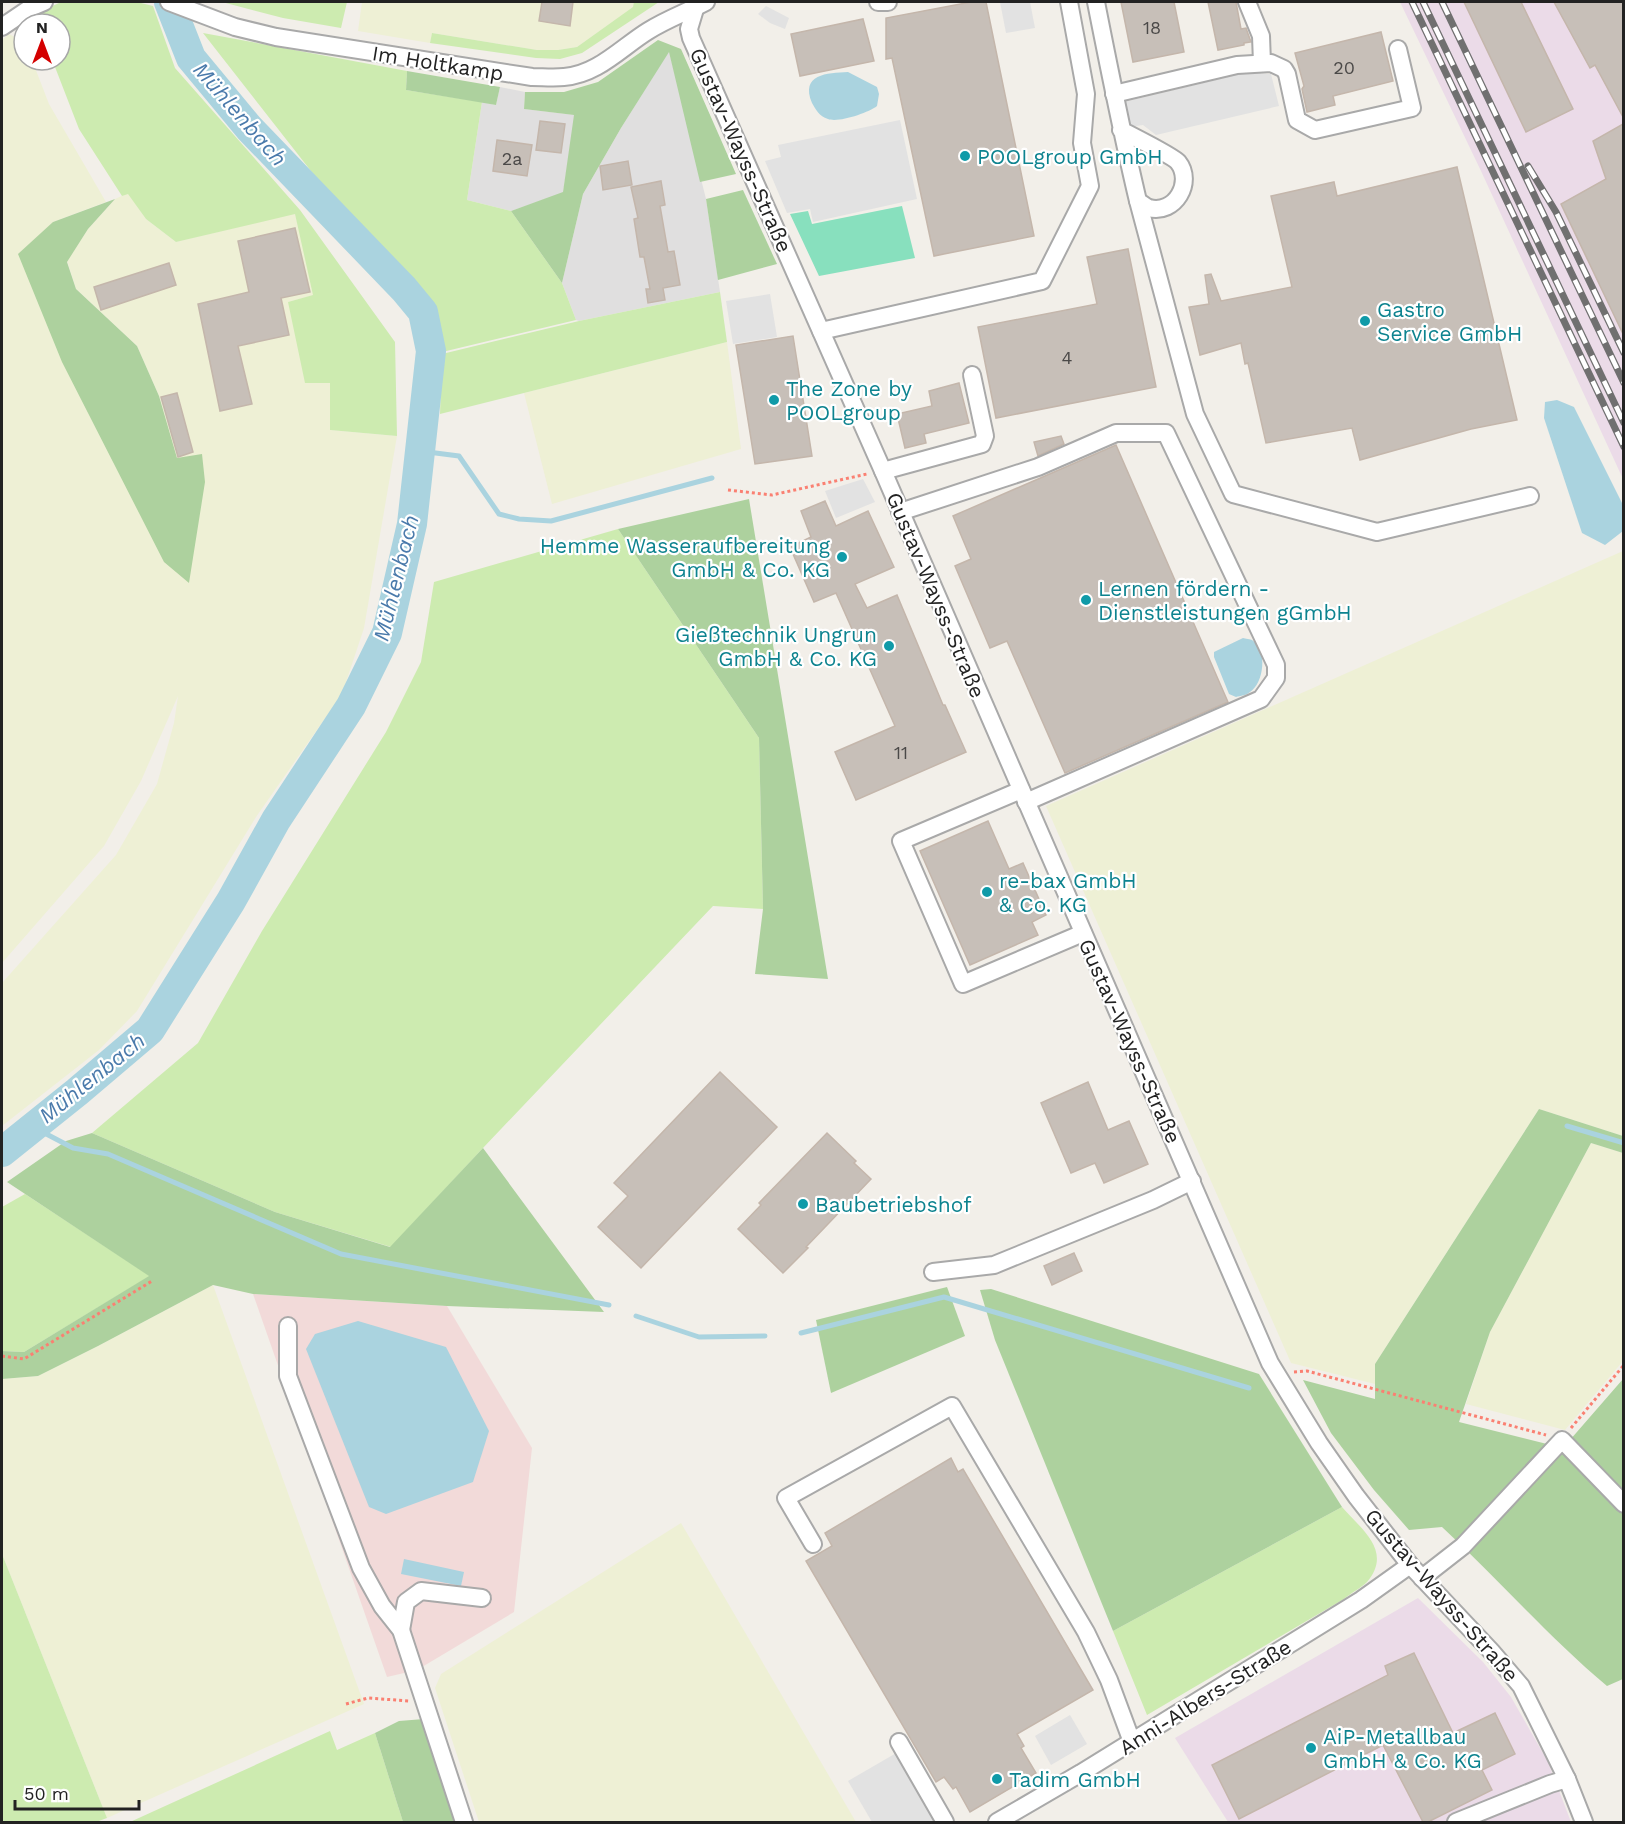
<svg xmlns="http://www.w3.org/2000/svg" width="1625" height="1824" viewBox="0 0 1625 1824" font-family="'Work Sans',sans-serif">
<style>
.residential{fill:#e0dfdf}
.commercial{fill:#f2dad9}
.industrial{fill:#ebdbe8}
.farmland{fill:#eef0d5}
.grass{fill:#cdebb0}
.forest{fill:#add19e}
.pitch{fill:#88e0be}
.parking{fill:#e2e2e2}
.water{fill:#aad3df}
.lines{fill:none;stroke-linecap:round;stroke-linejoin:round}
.stream{stroke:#aad3df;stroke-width:5}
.river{stroke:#aad3df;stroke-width:30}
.building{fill:#c7bfb8;stroke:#c4b6ab;stroke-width:1.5}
.minor-casing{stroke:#a9a9a9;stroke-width:20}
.path{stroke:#fa8072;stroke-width:3;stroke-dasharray:3 3;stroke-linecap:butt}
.minor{stroke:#fff;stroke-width:16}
.rail-casing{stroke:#707070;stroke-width:7}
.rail{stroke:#fff;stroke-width:4.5;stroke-dasharray:14;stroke-linecap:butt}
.culture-dot{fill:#0f9aa8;stroke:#fff;stroke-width:2}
.labels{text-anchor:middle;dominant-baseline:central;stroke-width:4.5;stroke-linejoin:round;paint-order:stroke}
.number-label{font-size:18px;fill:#4b4948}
.street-label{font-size:21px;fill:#222;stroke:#fff}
.culture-label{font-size:21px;fill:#0d838f;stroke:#fff;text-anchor:start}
.water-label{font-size:22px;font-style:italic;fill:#4a7aab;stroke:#fff}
</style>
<rect width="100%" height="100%" fill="#f2efe9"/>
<g class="residential">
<path d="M669,51L706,199L720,292L579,321L576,320L562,283L583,194L621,128Z"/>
<path d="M500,87L525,92L524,109L575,115L563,193L511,211L467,200L482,102L496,105Z"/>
</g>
<path class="commercial" d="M253,1294L447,1306L532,1448L514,1612L417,1670L387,1677Z"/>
<g class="industrial">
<path d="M1400,2H1623V479L1481,171Z"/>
<path d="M1418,1598L1483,1662L1511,1697L1548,1762L1571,1822H1228L1175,1738Z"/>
</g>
<g class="farmland">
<path d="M362,2H634V7L577,47L558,50H537L432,33L430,43L358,31Z"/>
<path d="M9,34L24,42V60H32L49,104L106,202L53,222L164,562L202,455L177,459L159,396L137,346L76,289L67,261L88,229L115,199L128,193L146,219L176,242L295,213L314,295L288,302L330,383V430L397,436L364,628L342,694L256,817L137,1011L99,1050L2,1126V983L116,855L157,784L174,723L178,696L141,781L104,846L2,963V40Z"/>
<path d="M727,342L741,449L552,504L524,393Z"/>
<path d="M1623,551V1136L1539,1109L1375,1364V1384L1291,1363L1046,806Z"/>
<path d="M1591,1143L1623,1153V1361L1565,1430L1466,1404L1490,1332Z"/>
<path d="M213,1285L364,1704L107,1818L2,1554V1379L38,1376L98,1346Z"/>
<path d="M681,1523L856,1822H479L435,1688L441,1674Z"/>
</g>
<g class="grass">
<path d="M61,2H137L153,6L175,68L300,210L395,342L397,436L330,430V383H305L288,302L313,295L295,214L176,242L146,219L128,194L122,196L79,129L55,67L53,60H60V24H43L40,12Z"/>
<path d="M222,2H347L341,28L283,18Z"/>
<path d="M634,2H659L582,53L560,59L536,58L430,43L432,33L537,50H558L577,47L633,7Z"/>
<path d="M203,33L407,71L406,90L482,102L467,200L511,211L562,283L576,320L438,353L425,303L336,203Z"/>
<path d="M720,292L727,342L440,414L442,354L579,321Z"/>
<path d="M618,529L759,738L763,909L713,906L483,1148L391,1247L275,1212L92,1133L198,1043L262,931L386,732L421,662L434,582Z"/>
<path d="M25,1194L150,1276L24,1352L2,1351V1207Z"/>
<path d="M1342,1507C1362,1530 1393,1551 1367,1582C1361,1588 1351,1593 1344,1599L1147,1715L1113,1631Z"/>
<path d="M2,1554L107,1818L96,1822H2Z"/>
<path d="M330,1731L337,1750L375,1733L403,1822H130Z"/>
</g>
<g class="forest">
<path d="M658,40L681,49L736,174L700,182L669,52L621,128L583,194L562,283L511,211L563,192L574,115L524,109L525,92H564L598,82Z"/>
<path d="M407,71L500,87L496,105L406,90Z"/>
<path d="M743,190L777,264L718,280L706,199Z"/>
<path d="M115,199L88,229L67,262L76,289L137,346L159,396L177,458L202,454L205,482L189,583L164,562L62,362L18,254L53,222Z"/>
<path d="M749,499L828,979L755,974L763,909L759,738L618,529Z"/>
<path d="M1539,1109L1623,1136V1153L1591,1143L1490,1332L1459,1422L1563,1448L1623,1379V1679L1607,1686C1549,1637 1498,1579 1442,1527L1409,1530L1374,1490L1331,1433L1303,1380L1375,1399V1364Z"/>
<path d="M92,1133L275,1212L390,1247L483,1148L604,1312L447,1306L253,1294L213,1285L98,1346L38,1376L2,1379V1351L24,1352L149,1276L7,1182L66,1141Z"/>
<path d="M947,1287L965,1336L831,1393L816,1320Z"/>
<path d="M991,1289L1259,1374L1342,1507L1113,1631L995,1340L980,1290Z"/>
<path d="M424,1719L458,1822H403L375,1733L399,1721Z"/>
</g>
<path class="pitch" d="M902,206L915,258L819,276L790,214L808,211L812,224Z"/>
<g class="parking">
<path d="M1000,2H1030L1035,28L1006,33Z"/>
<path d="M766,6L789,18L785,29L770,23L758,14Z"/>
<path d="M1248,72L1271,74L1279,106L1156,135L1143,125L1129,127L1124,102Z"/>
<path d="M900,120L917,199L813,222L810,209L787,213L765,161L781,157L778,145Z"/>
<path d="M770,294L777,337L733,344L726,301Z"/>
<path d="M863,479L875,502L836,518L825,491Z"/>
<path d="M1070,1715L1087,1744L1051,1765L1035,1736Z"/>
<path d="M898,1752L939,1822H872L848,1781Z"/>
</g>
<g class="water">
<path d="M848,72L877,87L879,94L877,106C868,113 838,123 828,119C819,116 816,110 812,103C800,74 827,73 848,72Z"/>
<path d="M1557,400L1574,407L1623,505V531L1605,545L1582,533L1544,418L1545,402Z"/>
<path d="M1243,638C1245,639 1251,639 1252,640C1268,650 1264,683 1250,692C1247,695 1240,696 1236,697L1229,694L1214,657V652Z"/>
<path d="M358,1321L446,1347L489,1431L473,1482L386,1514L369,1507L306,1349L315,1334Z"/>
<path d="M404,1559L464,1572L461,1586L401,1574Z"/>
</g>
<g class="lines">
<g class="stream">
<path d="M420,451L459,456L499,514L519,519L551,521L712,478"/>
<path d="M1567,1126L1624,1143"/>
<path d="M33,1127L73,1148L108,1154L341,1254L609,1305"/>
<path d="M636,1316L699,1337L765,1336"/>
<path d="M801,1333L944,1297L1249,1388"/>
</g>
<path class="river" d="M2,1152L77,1092L150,1030L231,901L276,820L351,706L387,633L412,524L431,351L423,312L404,289L249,128L191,58L169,2"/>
</g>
<g class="building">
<path d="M542,2H573L570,26L539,21Z"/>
<path d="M971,2H986L1034,236L934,256L892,58L886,59V18Z"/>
<path d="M1121,2H1174L1184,52L1133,62Z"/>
<path d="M1208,2H1236L1241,29L1246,28L1251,42L1244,43V45L1218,50Z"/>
<path d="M1464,2H1521L1573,109L1526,132Z"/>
<path d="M1554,2H1623V117L1595,65L1590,68Z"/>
<path d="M863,19L874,61L800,76L791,34Z"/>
<path d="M1381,32L1393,81L1333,96L1335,105L1307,112L1302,89L1304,86L1295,53Z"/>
<path d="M540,121L565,124L561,153L536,150Z"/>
<path d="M1623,124V334L1561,204L1606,179L1593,141Z"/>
<path d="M497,140L532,145L527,176L493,171Z"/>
<path d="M628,161L632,185L603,190L600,166Z"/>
<path d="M1457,167L1517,420L1471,429L1360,460L1352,428L1266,443L1248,363L1245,364L1241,343L1200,355L1189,307L1209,304L1205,275L1211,274L1221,301L1292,287L1271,196L1334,182L1337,196Z"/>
<path d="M661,181L665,205L660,206L668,252L674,251L680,285L663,288L665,300L648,303L646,289H650L644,257H640L634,219L638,218L631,187Z"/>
<path d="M295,228L310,292L281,298L289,335L238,346L252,404L220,411L198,304L249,292L238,241Z"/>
<path d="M1128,249L1156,387L996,418L978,327L1097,304L1087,257Z"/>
<path d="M169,263L176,285L101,310L94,287Z"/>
<path d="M793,336L812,456L755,464L736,345Z"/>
<path d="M959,383L969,423L924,434L926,443L905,448L897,414L932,406L929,391Z"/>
<path d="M177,393L193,452L178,457L161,397Z"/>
<path d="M1061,436L1064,444L1038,456L1034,442Z"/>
<path d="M1116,445L1228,702L1065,773L1007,641L990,648L955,566L971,559L953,516Z"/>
<path d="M825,501L836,526L868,511L894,567L855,584L867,608L897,595L943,705H945L966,752L856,800L835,752L895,726L836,593L814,602L790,547L811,537L801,511Z"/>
<path d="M988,821L1009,869L1023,863L1046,915L1032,922L1038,935L970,965L920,851Z"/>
<path d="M720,1072L777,1127L641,1268L598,1227L628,1196L614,1183Z"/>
<path d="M1088,1082L1108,1130L1129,1121L1148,1164L1104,1183L1095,1163L1071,1173L1041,1103Z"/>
<path d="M827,1133L856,1161L854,1163L871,1179L806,1247L808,1248L783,1273L738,1229L761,1205L759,1203Z"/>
<path d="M1074,1253L1082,1271L1052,1285L1044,1266Z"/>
<path d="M951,1458L958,1472L963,1469L1093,1690L1017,1734L1024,1746L1021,1748L1036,1773L970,1812L956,1787L953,1789L944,1777L936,1782L806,1561L832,1546L825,1533Z"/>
<path d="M1414,1653L1453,1733L1495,1713L1515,1754L1482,1770L1492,1790L1428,1822H1423L1383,1745L1239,1819L1212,1765L1388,1675L1385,1666Z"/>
</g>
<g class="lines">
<g class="minor-casing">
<g id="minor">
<path d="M169,2L235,27L276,37L532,77C542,77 554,78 564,77C597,75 622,47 648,31C667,19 687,12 706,2"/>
<path d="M878,2H888"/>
<path d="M1096,2C1109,68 1122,134 1138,201C1141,203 1146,207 1149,208C1175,215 1194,182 1178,162C1173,156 1132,136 1121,130"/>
<path d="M1247,2L1261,36L1262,63"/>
<path d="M695,9L689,29L691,38L883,471L1270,1363L1319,1443L1356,1496L1410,1565L1491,1651L1521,1686L1567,1779L1584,1822"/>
<path d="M2,27L30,8L44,2"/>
<path d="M1114,94L1237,65L1271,63L1284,69L1287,74L1297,120L1315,130L1412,108L1398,49"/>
<path d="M1138,201L1195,414L1233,494L1377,532L1530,496"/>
<path d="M821,331L1042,281L1090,186L1082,143L1086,94L1069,2"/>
<path d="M883,471L982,444L985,436L972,375"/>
<path d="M900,512L1038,467L1116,433H1166L1276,665V678L1261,699L1026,802"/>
<path d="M1021,790L901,841L963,984L1083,933"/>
<path d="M933,1272L994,1265L1153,1200L1192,1181"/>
<path d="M288,1326V1376L361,1568L382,1606L401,1630L464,1822"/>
<path d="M813,1544L786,1498L952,1406L1086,1632L1109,1680L1132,1742"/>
<path d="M1422,1578L1463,1546L1562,1440L1624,1504"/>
<path d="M401,1630L406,1602L421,1591L482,1598"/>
<path d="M899,1742L945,1822"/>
<path d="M997,1822L1081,1773L1361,1600L1410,1565"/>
<path d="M1456,1822L1550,1784L1567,1779"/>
</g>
</g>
<g class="path">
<path d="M728,490L772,495L867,474"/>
<path d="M2,1356L24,1359L152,1281"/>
<path d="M1294,1372L1307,1371L1546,1435"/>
<path d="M1571,1428L1624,1365"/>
<path d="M346,1704L368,1698L409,1701"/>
</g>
<use href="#minor" class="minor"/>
<g class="rail-casing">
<g id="rail">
<path d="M1412,2L1624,447"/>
<path d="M1423,2L1624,423"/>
<path d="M1442,2L1624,383"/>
<path d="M1528,166L1556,212L1624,353"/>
</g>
</g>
<use href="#rail" class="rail"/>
</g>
<g class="culture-dot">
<circle cx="965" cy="156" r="6"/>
<circle cx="1365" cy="321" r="6"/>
<circle cx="774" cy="400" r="6"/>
<circle cx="842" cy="557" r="6"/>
<circle cx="1086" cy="600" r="6"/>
<circle cx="889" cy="646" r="6"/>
<circle cx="987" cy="892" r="6"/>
<circle cx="803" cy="1204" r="6"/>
<circle cx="1311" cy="1748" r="6"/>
<circle cx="997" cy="1779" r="6"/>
</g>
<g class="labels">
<g class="number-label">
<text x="1152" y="27">18</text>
<text x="1344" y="67">20</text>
<text x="512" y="158">2a</text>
<text x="1067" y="357">4</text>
<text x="901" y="752">11</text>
</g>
<g class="street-label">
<text transform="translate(438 63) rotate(9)">Im Holtkamp</text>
<text transform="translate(741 150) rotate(66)">Gustav-Wayss-Straße</text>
<text transform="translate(936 595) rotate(67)">Gustav-Wayss-Straße</text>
<text transform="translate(1130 1041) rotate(66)">Gustav-Wayss-Straße</text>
<text transform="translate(1442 1595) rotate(49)">Gustav-Wayss-Straße</text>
<text transform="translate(1205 1697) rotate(-32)">Anni-Albers-Straße</text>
</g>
<g class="culture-label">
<text x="977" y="156">POOLgroup GmbH</text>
<text x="1377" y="309">Gastro<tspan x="1377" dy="24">Service GmbH</tspan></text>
<text x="786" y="388">The Zone by<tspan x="786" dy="24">POOLgroup</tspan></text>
<text x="830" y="545" text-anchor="end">Hemme Wasseraufbereitung<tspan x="830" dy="24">GmbH &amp; Co. KG</tspan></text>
<text x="1098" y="588">Lernen fördern -<tspan x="1098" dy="24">Dienstleistungen gGmbH</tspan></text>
<text x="877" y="634" text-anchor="end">Gießtechnik Ungrun<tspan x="877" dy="24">GmbH &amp; Co. KG</tspan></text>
<text x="999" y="880">re-bax GmbH<tspan x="999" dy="24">&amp; Co. KG</tspan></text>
<text x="815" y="1204">Baubetriebshof</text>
<text x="1323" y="1736">AiP-Metallbau<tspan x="1323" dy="24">GmbH &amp; Co. KG</tspan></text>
<text x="1009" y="1779">Tadim GmbH</text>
</g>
<g class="water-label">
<text transform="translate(240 114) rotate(49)">Mühlenbach</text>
<text transform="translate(396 578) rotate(-76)">Mühlenbach</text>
<text transform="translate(92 1078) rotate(-39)">Mühlenbach</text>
</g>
</g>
<rect width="1625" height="1824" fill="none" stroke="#222222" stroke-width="6"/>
<g transform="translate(42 42)"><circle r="28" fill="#ffffff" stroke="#a7a7a7" stroke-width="1.5"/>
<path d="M0-4.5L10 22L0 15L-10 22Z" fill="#d40000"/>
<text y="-9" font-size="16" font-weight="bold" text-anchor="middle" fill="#222222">N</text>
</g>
<path d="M15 1800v9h124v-9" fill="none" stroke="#222222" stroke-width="3"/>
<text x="24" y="1800" font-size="18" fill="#222222" stroke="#ffffff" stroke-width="4.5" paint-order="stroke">50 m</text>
</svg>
